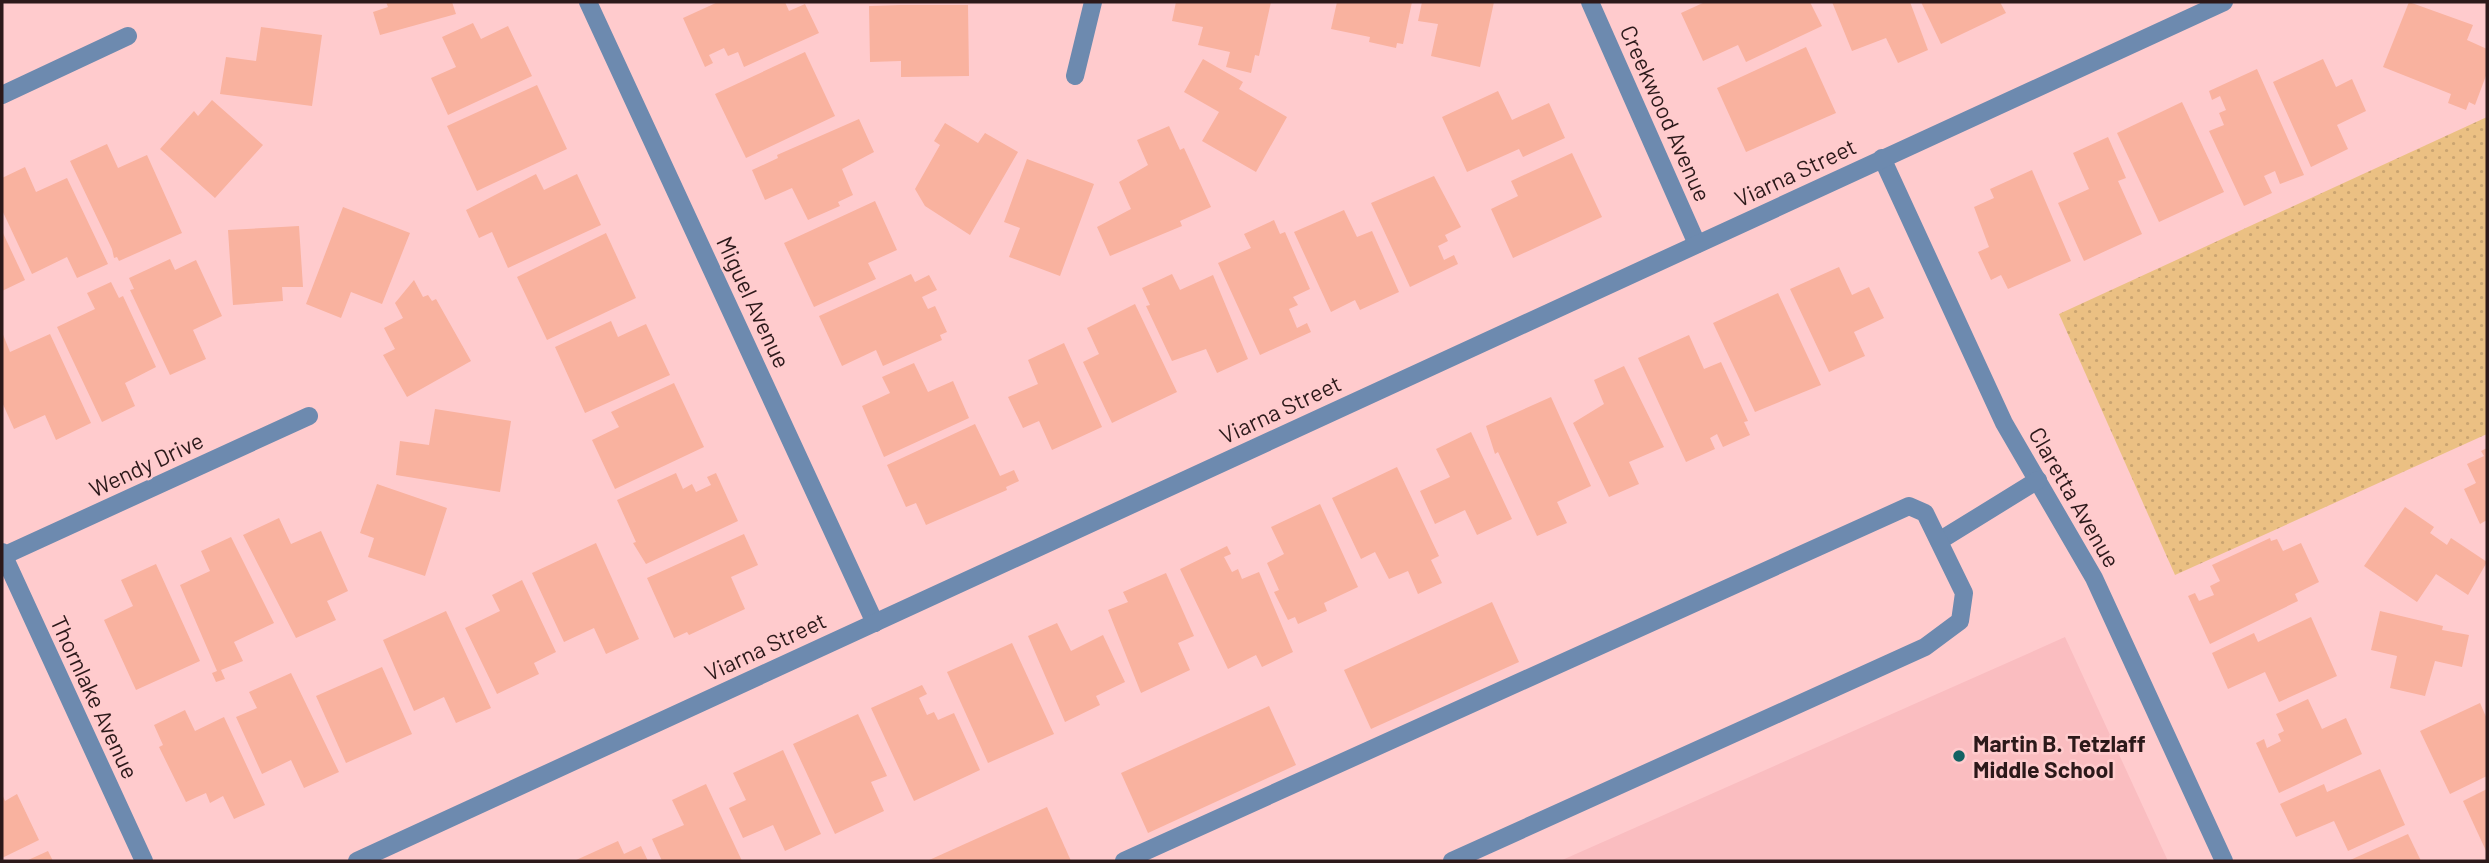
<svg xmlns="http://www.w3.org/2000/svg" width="2489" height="863" viewBox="0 0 2489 863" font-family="Barlow,sans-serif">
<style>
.built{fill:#fabdc0}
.grass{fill:url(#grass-dots)}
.building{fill:#f9b29f}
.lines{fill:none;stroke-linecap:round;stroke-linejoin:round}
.minor{stroke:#6d8aaf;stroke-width:18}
.poi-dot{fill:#126263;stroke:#ffcbcd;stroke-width:2.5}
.labels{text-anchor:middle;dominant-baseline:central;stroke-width:5;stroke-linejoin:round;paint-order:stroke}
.street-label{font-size:23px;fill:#2c191a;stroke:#ffcbcd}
.poi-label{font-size:23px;font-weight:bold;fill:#2c191a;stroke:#ffcbcd;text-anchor:start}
</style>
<defs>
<pattern id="grass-dots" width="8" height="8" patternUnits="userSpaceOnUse" patternTransform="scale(1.75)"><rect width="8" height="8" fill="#ebc083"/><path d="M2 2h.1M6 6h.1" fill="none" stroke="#caa471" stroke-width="1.8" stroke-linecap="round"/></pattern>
</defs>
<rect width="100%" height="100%" fill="#ffcbcd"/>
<path class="built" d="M2065,637L2168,861H1560L2036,650Z"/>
<path class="grass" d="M2487,117V434L2175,575L2059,314Z"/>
<g class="building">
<path d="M386,2H452L456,14L380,35L373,12L388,7Z"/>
<path d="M718,2H785L789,11L805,4L819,33L744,67L738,52L728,56L724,48L709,55L713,63L705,67L683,18Z"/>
<path d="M1176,2H1271L1259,56L1255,55L1251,73L1226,67L1230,52L1198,45L1203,27L1172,21Z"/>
<path d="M1337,2H1412L1403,44L1397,43L1396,48L1369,42L1370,37L1331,29Z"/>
<path d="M1422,2H1494L1480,67L1431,56L1438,24L1418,21Z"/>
<path d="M1705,2H1810L1822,26L1746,62L1738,45L1703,61L1681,13Z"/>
<path d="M1832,2H1910L1928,50L1898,63L1886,38L1852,51Z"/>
<path d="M1921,2H2000L2006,13L1941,44Z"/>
<path d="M2409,2L2473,25L2467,40L2487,49V73L2475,105L2469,102L2466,110L2448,103L2451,94L2383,67Z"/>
<path d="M900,5H968L969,76L901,77V61L870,62L869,6Z"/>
<path d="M473,23L481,39L508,26L532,76L448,115L431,78L456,67L442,37Z"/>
<path d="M261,27L322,35L312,106L220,94L226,57L256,61Z"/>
<path d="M1806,47L1836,113L1746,152L1717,88Z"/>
<path d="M805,52L835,116L746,158L715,94Z"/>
<path d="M1203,59L1243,82L1239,89L1287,117L1256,172L1202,141L1219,112L1184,92Z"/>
<path d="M2323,59L2336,87L2352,79L2366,111L2337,125L2348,149L2311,167L2273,82Z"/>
<path d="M2257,69L2304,175L2280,184L2275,171L2264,176L2272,193L2244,206L2209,131L2224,125L2219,113L2226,110L2220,96L2212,100L2209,91Z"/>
<path d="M537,85L567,149L477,191L447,126Z"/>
<path d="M1498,91L1512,120L1549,103L1565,138L1523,157L1519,149L1467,172L1442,117Z"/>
<path d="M212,100L263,145L215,198L160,149L194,111L198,116Z"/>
<path d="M2182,102L2224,192L2159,222L2117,133Z"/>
<path d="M859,119L874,152L842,169L853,195L838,202L840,206L808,220L792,188L765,200L752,170L778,158L777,155Z"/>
<path d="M945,123L978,143L985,133L1018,152L970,235L925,206L915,189L940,145L934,141Z"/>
<path d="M1169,126L1180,150L1184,148L1211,207L1180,221L1182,226L1110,256L1097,227L1131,209L1119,182L1148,165L1137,140Z"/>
<path d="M2108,137L2126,178L2118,181L2142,234L2084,261L2058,203L2089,189L2073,153Z"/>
<path d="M107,144L118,168L147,155L182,233L119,261L117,257L114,258L112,249L70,161Z"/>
<path d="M1572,153L1602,217L1513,258L1491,209L1518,196L1511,181Z"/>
<path d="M1027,159L1094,184L1060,276L1009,257L1020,228L1004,222Z"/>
<path d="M25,167L36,192L67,178L108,264L77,278L67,257L32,274L2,210V178Z"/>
<path d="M2032,170L2071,261L2008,289L2001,275L1991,280L1978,252L1989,247L1974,207L1994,198L1990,189Z"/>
<path d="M536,174L544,190L577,174L601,225L508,268L492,232L479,238L466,210Z"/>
<path d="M1434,176L1461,227L1445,235L1448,241L1438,246L1444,260L1454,255L1458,264L1410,287L1371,203Z"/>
<path d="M875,201L897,250L868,263L876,279L814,307L784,243Z"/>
<path d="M343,207L410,233L382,304L351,292L341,318L306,304Z"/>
<path d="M1344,210L1357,237L1372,231L1399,292L1360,310L1355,300L1331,312L1294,232Z"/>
<path d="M1274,220L1280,234L1285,232L1310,289L1293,297L1298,305L1289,309L1297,328L1307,323L1311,332L1260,355L1218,263L1251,248L1244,234Z"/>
<path d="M299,226L303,287H282L283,301L233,305L228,230Z"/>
<path d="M2,231L25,280L2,291Z"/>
<path d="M606,233L636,298L547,340L517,277Z"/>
<path d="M170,259L175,270L196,260L222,316L193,330L206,359L170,375L130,290L134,289L129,278Z"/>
<path d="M1839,267L1852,295L1869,287L1884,318L1854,332L1865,356L1829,372L1790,289Z"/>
<path d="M911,274L915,282L929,275L937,290L922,297L928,309L935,306L947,332L940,335L942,340L883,366L876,350L842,366L819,316Z"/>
<path d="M1172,274L1180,290L1213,275L1248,359L1217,373L1206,349L1172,361L1146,306L1150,305L1142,288Z"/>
<path d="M414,280L423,297L428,295L432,301L436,299L471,361L407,397L383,355L395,349L384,328L403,318L395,303Z"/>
<path d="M111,282L119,298L123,296L156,367L125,383L135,406L102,422L57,327L95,309L87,293Z"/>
<path d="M1778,293L1821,385L1755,412L1713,323Z"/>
<path d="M1135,304L1177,392L1112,423L1083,362L1099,354L1087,328Z"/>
<path d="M611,321L618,337L646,324L670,375L585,413L555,347Z"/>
<path d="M2,332L10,352L50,334L91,423L56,440L45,415L14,429L2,402Z"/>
<path d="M1689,335L1704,369L1721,362L1748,421L1744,422L1750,435L1723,447L1717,434L1710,438L1715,449L1686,462L1638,358Z"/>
<path d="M1064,343L1102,427L1052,450L1039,421L1023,428L1008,397L1038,384L1028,360Z"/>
<path d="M914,363L928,392L953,381L969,418L884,457L862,406L890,393L882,377Z"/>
<path d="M1624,366L1664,447L1629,462L1639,484L1609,497L1573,423L1604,404L1594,380Z"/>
<path d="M674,383L704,447L615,489L592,440L619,427L611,412Z"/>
<path d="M1551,397L1591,486L1557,502L1567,523L1537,536L1498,452L1495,454L1486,426Z"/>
<path d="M435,409L511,421L500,492L396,475L400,441L429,445Z"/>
<path d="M975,424L1000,476L1014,470L1019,481L1006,487L1007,490L926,525L916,503L906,507L887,465Z"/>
<path d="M1471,432L1512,519L1477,535L1465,510L1435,524L1420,491L1450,477L1436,449Z"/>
<path d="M2487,448V520L2480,524L2464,489L2476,483L2467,464L2484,456L2481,451Z"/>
<path d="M1397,467L1439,556L1431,560L1442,583L1418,594L1408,571L1389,579L1375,552L1361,559L1332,498Z"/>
<path d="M676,473L683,489L692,484L696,492L711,485L707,477L716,473L738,521L646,564L633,543L636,542L617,500Z"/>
<path d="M377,484L447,508L425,576L368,557L374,538L360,533Z"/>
<path d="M1320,504L1358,587L1324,603L1327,611L1298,624L1295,617L1288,620L1274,592L1279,590L1267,563L1284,554L1271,527Z"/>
<path d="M2405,507L2434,527L2430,533L2447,545L2451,538L2487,562L2468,595L2436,574L2417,602L2364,566Z"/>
<path d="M279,518L291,544L321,531L348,591L327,601L336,620L296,638L243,535Z"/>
<path d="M744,534L758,565L731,577L745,609L689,635L687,632L674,638L647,578Z"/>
<path d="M231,537L274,623L234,642L243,661L221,670L225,679L216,682L212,673L217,671L180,585L210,571L201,551Z"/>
<path d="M2270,538L2271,541L2277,539L2283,551L2301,543L2319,582L2295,594L2298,601L2210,644L2188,596L2195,593L2199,601L2214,595L2210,586L2220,581L2212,565Z"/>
<path d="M596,543L639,639L606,654L594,628L564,642L532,573Z"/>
<path d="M1227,546L1231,554L1224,557L1232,572L1238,569L1242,579L1259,572L1293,652L1262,667L1256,655L1228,669L1180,569Z"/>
<path d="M156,564L200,661L136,690L104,620L133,606L121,580Z"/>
<path d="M1166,573L1194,636L1178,643L1190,670L1141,693L1108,610L1128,602L1123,592Z"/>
<path d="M522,580L556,652L534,663L539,674L497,694L465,628L500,611L492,595Z"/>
<path d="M1492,602L1519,662L1371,729L1344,670Z"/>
<path d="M446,611L491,708L456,723L444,697L414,711L383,640Z"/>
<path d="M2380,611L2443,626L2442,630L2469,635L2462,667L2435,661L2425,696L2390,688L2397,656L2371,650Z"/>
<path d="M2311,617L2337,676L2279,702L2265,672L2228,689L2212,653L2254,633L2258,642Z"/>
<path d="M1057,623L1071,651L1103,635L1125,682L1096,696L1100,705L1065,722L1028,636Z"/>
<path d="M1012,643L1054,734L988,763L947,672Z"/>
<path d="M382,667L412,734L346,763L316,696Z"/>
<path d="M291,673L339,772L304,788L291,760L262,774L236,717L257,708L249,692Z"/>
<path d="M922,685L927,694L919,698L927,715L934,712L938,720L954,713L980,770L914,801L871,708Z"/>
<path d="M2308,699L2322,729L2346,718L2362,754L2279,793L2256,743L2264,739L2267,748L2281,741L2278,734L2284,731L2276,714Z"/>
<path d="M2480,703L2487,719V776L2450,794L2420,731Z"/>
<path d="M1269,706L1296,765L1148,833L1121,773Z"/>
<path d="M185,710L195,731L224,717L265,805L234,819L223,796L210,803L206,793L186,802L159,747L163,745L154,725Z"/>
<path d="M858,714L887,776L871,782L884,811L835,834L793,744Z"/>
<path d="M783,750L821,834L785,851L773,825L743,838L729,808L746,800L733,773Z"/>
<path d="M2380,769L2405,825L2348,851L2334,821L2296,837L2280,804L2324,784L2327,792Z"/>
<path d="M706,784L742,861H662L652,839L684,825L672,800Z"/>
<path d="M2487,789V853L2463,801Z"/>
<path d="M2,794L5,801L17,794L39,840L2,858Z"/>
<path d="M1047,807L1071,861H927Z"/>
<path d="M2408,834L2421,861H2348Z"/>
<path d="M618,841L624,854L641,846L648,861H574Z"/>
<path d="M48,851L53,861H26Z"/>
</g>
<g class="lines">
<g class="minor">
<path d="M588,2L875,623"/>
<path d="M1590,2L1697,244"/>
<path d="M1075,76L1093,2"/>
<path d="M2,95L128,36"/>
<path d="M1882,158L2004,423L2094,578L2224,861"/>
<path d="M1939,541L2038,480"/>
<path d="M2,552L144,861"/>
<path d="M3,556L309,416"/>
<path d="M357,861L2224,2"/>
<path d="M1124,861L1909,506L1925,513L1964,593L1960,621L1925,647L1452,861"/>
</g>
</g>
<circle class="poi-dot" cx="1959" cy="756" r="7"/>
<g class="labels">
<g class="street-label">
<text transform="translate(1666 113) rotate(66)">Creekwood Avenue</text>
<text transform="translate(1795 172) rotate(-25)">Viarna Street</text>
<text transform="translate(754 302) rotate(65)">Miguel Avenue</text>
<text transform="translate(1280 409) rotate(-25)">Viarna Street</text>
<text transform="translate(146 464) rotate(-25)">Wendy Drive</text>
<text transform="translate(2075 497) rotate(60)">Claretta Avenue</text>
<text transform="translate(765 646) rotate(-25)">Viarna Street</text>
<text transform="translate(95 697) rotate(65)">Thornlake Avenue</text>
</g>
<g class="poi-label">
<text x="1973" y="743">Martin B. Tetzlaff<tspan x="1973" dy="26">Middle School</tspan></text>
</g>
</g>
<rect width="2489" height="863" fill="none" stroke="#2c191a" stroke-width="7"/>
</svg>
